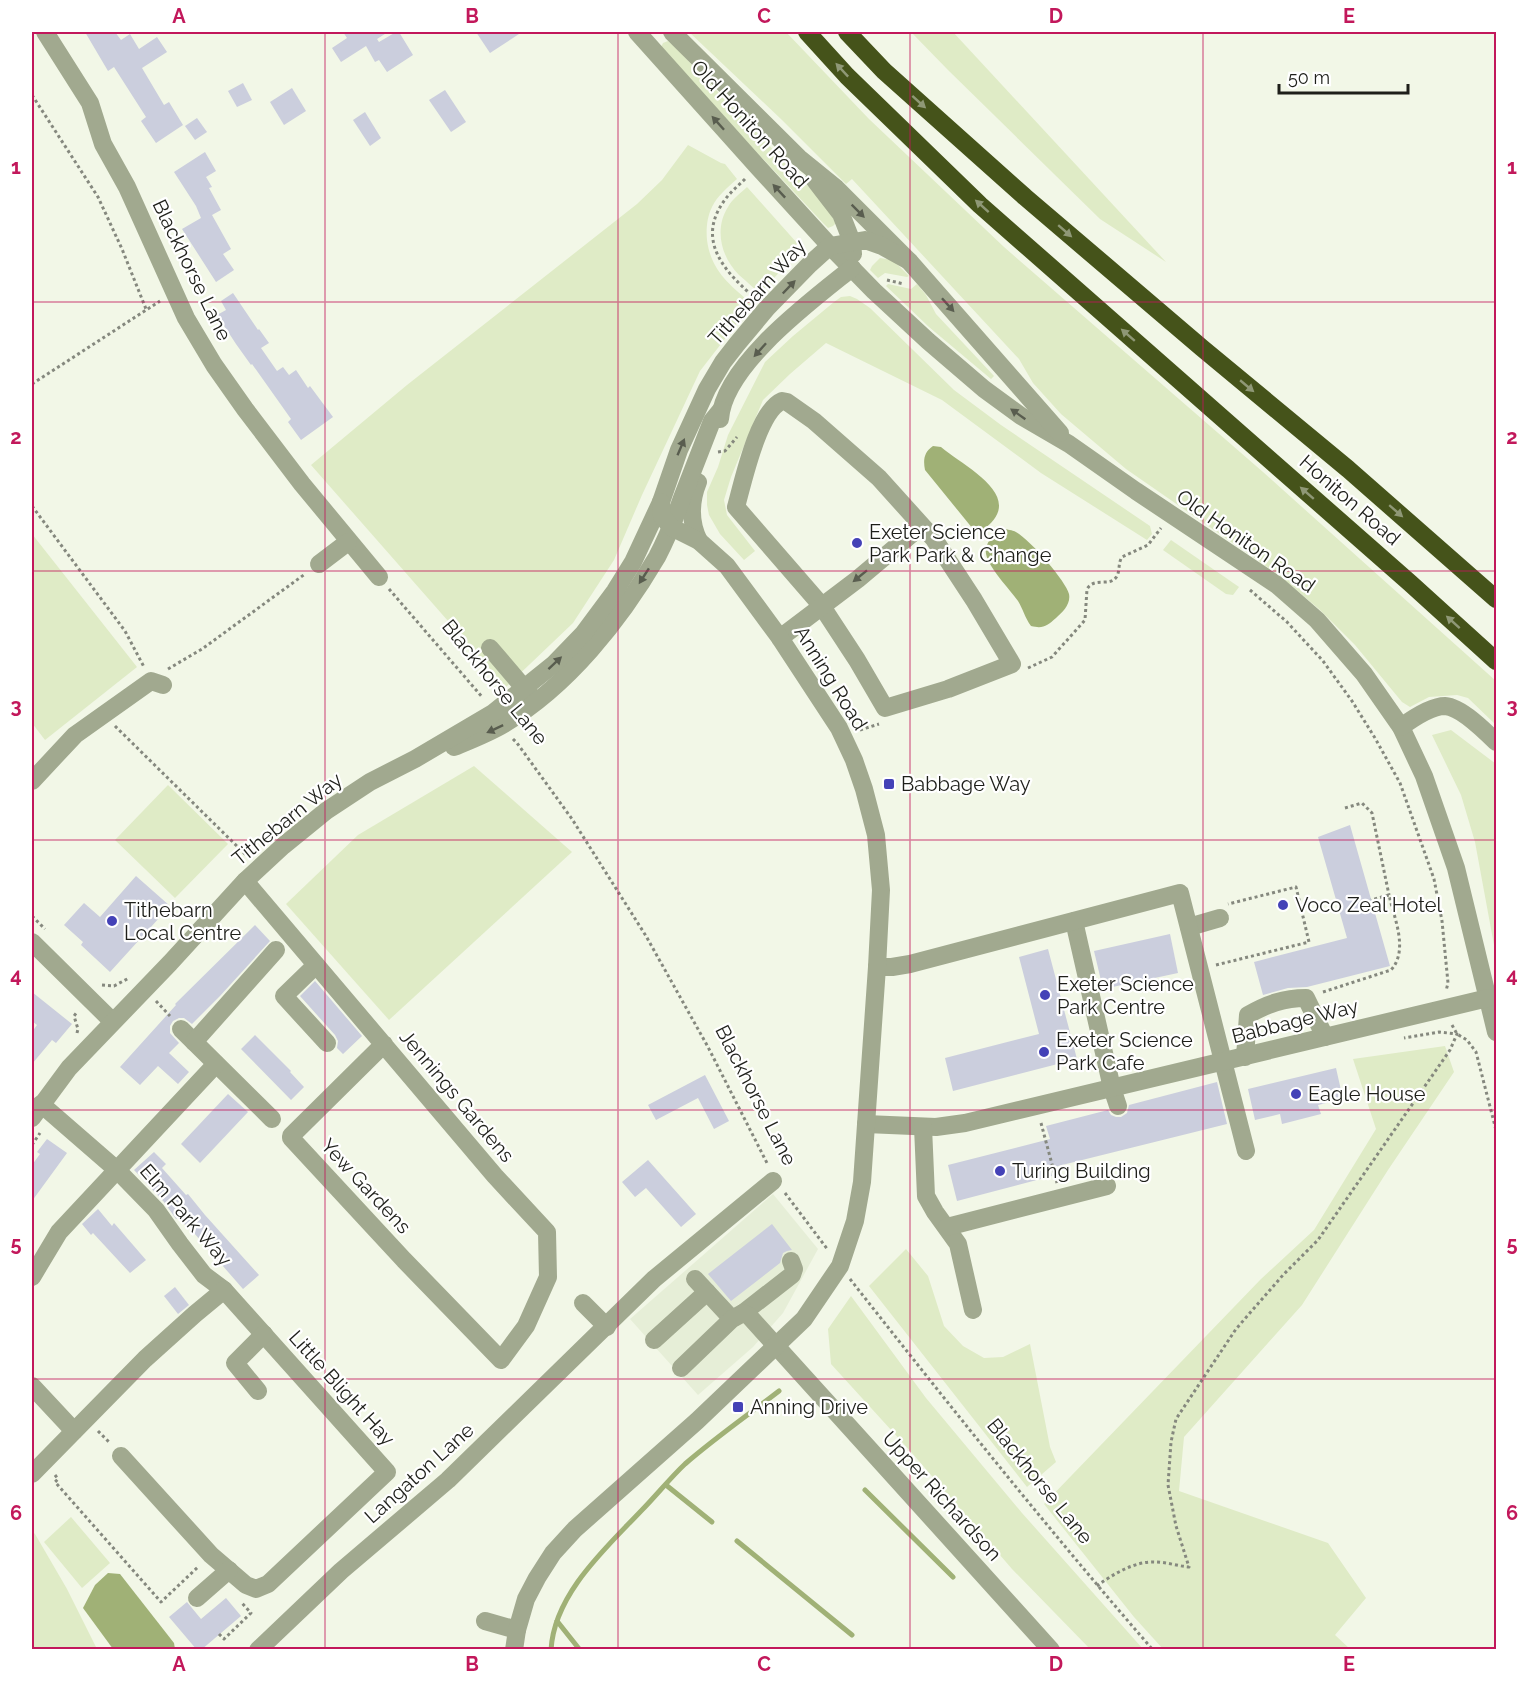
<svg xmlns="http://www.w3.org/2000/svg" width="1528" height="1681" viewBox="0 0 1528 1681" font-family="Raleway,sans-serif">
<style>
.built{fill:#e6eed7}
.green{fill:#dfebc6}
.water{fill:#a0b176}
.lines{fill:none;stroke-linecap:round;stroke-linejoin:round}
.stream{stroke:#a0b176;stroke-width:5}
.building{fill:#cbcedd}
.path{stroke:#85887e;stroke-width:3;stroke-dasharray:3 3;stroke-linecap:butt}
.minor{stroke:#a1a98f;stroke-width:18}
.highway{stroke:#45531a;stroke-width:18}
.oneway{fill:#8f9876}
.oneway2{fill:#595d4f}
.grid{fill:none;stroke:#c2185b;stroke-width:1.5;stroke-opacity:0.55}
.poi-dot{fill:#4442b7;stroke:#fff;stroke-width:2}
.labels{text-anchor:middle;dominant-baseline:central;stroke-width:4.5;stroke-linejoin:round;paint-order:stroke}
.street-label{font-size:20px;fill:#1e1f1a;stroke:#fff}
.poi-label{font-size:20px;fill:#1e1f1a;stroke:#fff;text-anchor:start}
.neatline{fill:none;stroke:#c2185b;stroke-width:2}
.grid-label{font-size:20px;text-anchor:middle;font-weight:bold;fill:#c2185b}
</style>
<rect width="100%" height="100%" fill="#f2f7e7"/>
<path class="built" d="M773,1194L818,1249L783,1313L753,1347L698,1395L630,1319Z"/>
<g class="green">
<path d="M689,32H786L869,119L1004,247L1263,472L1496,681V725L1468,698L1457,695L1429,697L1410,707L1402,702L1355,645L1319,609L1276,573L1126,469L1061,414L1033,383L1019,359L852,179L846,184L782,120Z"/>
<path d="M911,32H953L1166,262L1100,219L948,70Z"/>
<path d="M668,41L675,47L825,204L836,223L833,226L828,228L823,223L663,52L661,47L663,43Z"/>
<path d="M688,145L721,163L725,164L737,179C728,187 717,196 712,207C707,217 706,229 707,240C711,271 730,285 752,304L700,371L642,495L614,560L573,623L506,687L311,465L407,385L637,204L662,180Z"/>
<path d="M747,187L797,243L790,260L760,294C753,287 746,281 739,275C721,257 714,229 728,207C732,199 741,193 747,187Z"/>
<path d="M880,258L893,260L909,276L907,277L885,273L878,278L870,270L872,266Z"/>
<path d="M888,284L911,289L917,284L926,295L936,314L994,376L991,379L929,327L886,286Z"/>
<path d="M850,296L857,299L870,308L954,390L1001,425L1150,526L1152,534L1147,540L1041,473L942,400L826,343L790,374L763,400L731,477L724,500L727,515L755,551L744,560L720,534L709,515L707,505V492L718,467L728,435L765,362L793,336L834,302L841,297Z"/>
<path d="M32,534L137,667L45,740L32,723Z"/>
<path d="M1171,540L1239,587L1233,595L1226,594L1163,550Z"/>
<path d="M1451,730L1496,764V956L1475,842L1461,795L1432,735Z"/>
<path d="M474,766L572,852L389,1020L286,904L358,835Z"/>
<path d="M168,785L228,844L175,898L115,840Z"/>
<path d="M1445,1046L1454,1072L1388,1170L1302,1305L1184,1437L1179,1491L1328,1543L1366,1598L1335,1635L1350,1649H1163L1134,1617L1044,1504L1261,1279L1314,1230L1376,1129L1353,1059Z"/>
<path d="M906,1249L928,1276L944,1326L963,1346L984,1358L1003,1357L1030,1344L1050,1447L1056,1462L1027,1487L869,1286Z"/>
<path d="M851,1296L926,1398L1022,1513L1143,1649H1090L1012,1569L912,1453L831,1364L828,1329Z"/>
<path d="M71,1517L110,1563L82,1588L44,1542Z"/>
<path d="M32,1531L35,1534L67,1589L97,1649H34L32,1646Z"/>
</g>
<g class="water">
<path d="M933,446L941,447C966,468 1031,498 980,532L973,529L925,470C923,460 924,452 933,446Z"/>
<path d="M1005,529C1006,529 1014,531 1014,531C1028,537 1066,581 1069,594C1071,604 1063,612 1056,618C1047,626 1043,629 1031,626C1025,618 1023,609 1018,601C1010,589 983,563 986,549C987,539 997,533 1005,529Z"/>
<path d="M108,1573L120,1574L174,1643L175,1649H113L83,1608L95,1585Z"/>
</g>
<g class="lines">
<g class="stream">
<path d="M666,1485L712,1522"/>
<path d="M865,1490L953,1577"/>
<path d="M737,1541L852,1635"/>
<path d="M557,1621L580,1650"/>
<path d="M551,1650C554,1594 606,1548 641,1511C656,1496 670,1478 685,1464C715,1438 748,1415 779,1391"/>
</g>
</g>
<g class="building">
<path d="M85,32H115L121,40L130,34L139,49L157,37L167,52L142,68L164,105L169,102L183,125L156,143L141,121L146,117L114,67L108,71Z"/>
<path d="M343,32H388L377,39L379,42L396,32H399L413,55L387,72L379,60L375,62L366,46L341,62L332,48L347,38Z"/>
<path d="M476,32H522L490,53Z"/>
<path d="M243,83L252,100L237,107L228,91Z"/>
<path d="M292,88L306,111L284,125L270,102Z"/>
<path d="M445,90L466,122L451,132L429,100Z"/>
<path d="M365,112L381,138L370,146L353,120Z"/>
<path d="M197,118L207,132L195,140L185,126Z"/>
<path d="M205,152L216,171L206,177L212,187L209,188L221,210L212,215L231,249L223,254L234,270L216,282L182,229L201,218L196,206L174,172Z"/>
<path d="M233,293L258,330L259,329L269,343L261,348L277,371L283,367L289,375L296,370L308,388L310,386L333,417L301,440L288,422L291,419L252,364L251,365L236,344L217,315L226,310L221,301Z"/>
<path d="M1350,825L1390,966L1307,987L1288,988L1263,995L1254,962L1347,938L1318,837Z"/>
<path d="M136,876L170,906L110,972L81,945L83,942L64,925L84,903L100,917Z"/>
<path d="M255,925L270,941L220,996L192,1024L184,1018H179L173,1021L170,1026V1033L179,1043L169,1053L189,1072L178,1084L158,1066L140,1085L120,1067L176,1005L175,1004Z"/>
<path d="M1170,934L1178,973L1103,989L1094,951Z"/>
<path d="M1048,949L1077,1059L953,1091L945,1058L1039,1034L1019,957Z"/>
<path d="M315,981L362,1036L343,1054L337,1048L338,1041L335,1035L300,996Z"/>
<path d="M32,992L72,1024L56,1043L52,1040L32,1064V1032L37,1025L32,1021Z"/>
<path d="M255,1035L291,1071L290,1072L304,1087L291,1100L241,1049Z"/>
<path d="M1336,1068L1343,1099L1318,1105L1321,1114L1282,1124L1280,1114L1255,1120L1248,1089Z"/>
<path d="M705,1075L729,1121L714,1129L698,1098L656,1120L648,1105Z"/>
<path d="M1217,1082L1227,1124L1050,1168L1052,1176L957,1201L948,1165L1050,1139L1046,1126L1108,1110L1111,1115L1116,1117H1121L1127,1113L1129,1105Z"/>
<path d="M228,1094L248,1112L200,1163L181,1144Z"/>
<path d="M47,1139L67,1153L32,1201V1165L40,1154L37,1152Z"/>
<path d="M154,1152L166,1164L162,1168L186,1195L188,1194L205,1215L259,1275L243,1289L187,1225L186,1226L179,1217L176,1219L164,1202L134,1170Z"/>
<path d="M648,1160L696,1214L681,1227L646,1188L635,1197L622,1182Z"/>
<path d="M98,1209L112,1226L114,1223L146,1260L130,1273L93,1233L91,1235L82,1224Z"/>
<path d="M772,1224L792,1250L787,1251L783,1253L780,1263L731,1301L708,1274Z"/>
<path d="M175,1287L189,1305L178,1314L164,1296Z"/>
<path d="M226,1598L241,1616L201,1650H197L169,1617L187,1602L201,1619Z"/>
</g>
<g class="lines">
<g class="path">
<path d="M32,95L98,197L122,249L146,309"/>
<path d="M745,179C737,187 728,194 722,204C697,242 726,273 754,297"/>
<path d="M887,280L904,284"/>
<path d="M32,384L160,301"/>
<path d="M718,452L725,451L737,437"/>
<path d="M32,506L125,631L144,667"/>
<path d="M389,589L483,698"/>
<path d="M1250,590L1287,622L1323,661L1352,701L1375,738L1400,783L1434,879L1442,921L1448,983L1446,991"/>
<path d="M1028,668L1052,657L1085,620L1087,589C1095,576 1110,588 1117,576C1120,570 1118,563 1122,557L1148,545L1161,528"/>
<path d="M168,669L202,649L305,574"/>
<path d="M115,726L247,856"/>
<path d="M860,730L879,724"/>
<path d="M513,739L517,743L572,819L646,936L708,1047L768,1165"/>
<path d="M1345,808L1362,803L1372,813L1389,895"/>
<path d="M32,916L45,929"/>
<path d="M1216,965L1309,942L1296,887L1228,904"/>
<path d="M102,985L114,986L129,978"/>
<path d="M1323,992L1391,970C1409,950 1394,918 1389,895L1371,900"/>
<path d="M156,1001L170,1016"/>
<path d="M1452,1025L1457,1034L1467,1040L1476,1052L1496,1130"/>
<path d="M77,1033L78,1029L74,1016L77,1012"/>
<path d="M1041,1123L1057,1183"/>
<path d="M32,1145L40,1133"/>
<path d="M785,1193L828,1250"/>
<path d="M850,1279C949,1405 1048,1529 1153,1650"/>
<path d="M98,1431L110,1443"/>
<path d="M55,1475L58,1479L55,1482L161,1602L199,1566"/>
<path d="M1097,1586C1113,1574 1135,1561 1155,1562C1166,1562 1178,1566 1189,1567L1176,1526L1168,1485L1171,1442L1176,1419L1236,1329L1283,1275L1318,1240L1450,1050L1457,1034L1439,1032L1404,1038"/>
<path d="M219,1634L224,1639L251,1613L241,1602"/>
</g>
<g class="minor">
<path d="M45,32L90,103L103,144L127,187L186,318L214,365L245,409L302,484L379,577"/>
<path d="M637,32L757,166L830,246L874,291L928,341L984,389L1021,416L1069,444L1136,491L1277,585L1317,620L1364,674L1401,727L1424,776L1456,868L1496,1032"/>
<path d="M672,32L799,158L836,188L909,261L1060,433"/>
<path d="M814,179L841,214L852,242L853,254"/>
<path d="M782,401L787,402L814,421L879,478L934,539L974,600L1012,664L948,689L885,708L857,660L821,605L736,507C743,482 758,411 782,401Z"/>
<path d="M720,419C724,365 811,301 852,268"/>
<path d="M698,482C690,502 690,523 699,541"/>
<path d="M319,564L348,542"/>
<path d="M780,638L858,579L921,526"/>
<path d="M490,648L531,696"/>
<path d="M1401,727C1412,719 1431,706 1445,706C1461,707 1485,731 1496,742"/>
<path d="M454,747C471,740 489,733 504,724C568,686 620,620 657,557C667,538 675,518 682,498C692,472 702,447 712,421L721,410"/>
<path d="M32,781L75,735L151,681L163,685"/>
<path d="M245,881L495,1176L547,1232L548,1277L526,1326L501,1360L404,1260L291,1138V1136L384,1044"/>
<path d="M1074,921L1112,1088L1118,1106"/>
<path d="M1189,927L1220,918"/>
<path d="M32,942L112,1021"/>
<path d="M316,965L284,996L327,1043"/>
<path d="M877,967H892L910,964L1180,893L1246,1151"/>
<path d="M181,1029L272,1119"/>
<path d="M194,1042L276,950"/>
<path d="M1245,1057L1248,1015C1267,1004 1284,998 1306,998L1325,1037"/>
<path d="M41,1104L117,1170L156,1210L180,1244L204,1275L224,1290L387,1472L268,1584L256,1589L246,1585L211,1555L121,1456"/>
<path d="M32,1118L69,1068L170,963L245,881L283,846L326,811L370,782L415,759L493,713L554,664L583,634L615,591L633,562L661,502L679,450L707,389L723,362L737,344L767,308L810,264L830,246L865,240L882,246L909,261"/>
<path d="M866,1124L936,1127L965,1123L1488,998"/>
<path d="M923,1127L926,1196L935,1212L958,1244L973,1310"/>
<path d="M947,1227L1107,1186"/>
<path d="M32,1277L59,1232L216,1064"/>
<path d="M695,1279L732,1319"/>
<path d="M583,1303L607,1327"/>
<path d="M743,1313L792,1275L794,1269L791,1261"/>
<path d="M654,1340L707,1292"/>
<path d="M681,1368L732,1319L743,1313L749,1316L1051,1650"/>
<path d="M32,1386L74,1431"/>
<path d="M258,1391L235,1363L264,1334"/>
<path d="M32,1474L145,1359L195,1314L224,1290"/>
<path d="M197,1598L229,1570"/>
<path d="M485,1621L517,1630"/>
<path d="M258,1650L341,1571L448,1480L654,1279L773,1181"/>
<path d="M514,1650L517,1630L526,1599L537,1578L553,1553L575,1529L697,1421L804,1319L840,1266L855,1221L862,1182L877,967L881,890L876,835L864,789L854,760L839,728L780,638L727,566L699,541L671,527L662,516L661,502"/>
</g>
<g class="highway">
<path d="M807,32L847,76L980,205L1410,583L1496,661"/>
<path d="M847,32L884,71L1025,197L1202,348L1348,469L1496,599"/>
</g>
</g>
<defs><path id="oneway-solid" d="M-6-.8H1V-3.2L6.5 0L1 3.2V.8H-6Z" transform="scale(1.5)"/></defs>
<g class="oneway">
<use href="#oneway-solid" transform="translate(842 70) rotate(-133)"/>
<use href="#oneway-solid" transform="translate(919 102) rotate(42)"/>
<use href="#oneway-solid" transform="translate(982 206) rotate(-138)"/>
<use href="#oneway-solid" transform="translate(1065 231) rotate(41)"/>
<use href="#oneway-solid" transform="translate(1128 335) rotate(-139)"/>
<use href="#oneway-solid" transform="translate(1247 386) rotate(40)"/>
<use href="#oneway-solid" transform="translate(1307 493) rotate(-139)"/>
<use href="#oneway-solid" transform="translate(1396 511) rotate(41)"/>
<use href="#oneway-solid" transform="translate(1453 622) rotate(-138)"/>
</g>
<g class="oneway2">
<use href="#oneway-solid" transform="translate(718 123) rotate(-132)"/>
<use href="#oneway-solid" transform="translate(779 191) rotate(-133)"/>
<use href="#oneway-solid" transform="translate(858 211) rotate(45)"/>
<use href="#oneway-solid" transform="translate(789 287) rotate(-46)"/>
<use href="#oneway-solid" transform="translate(948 305) rotate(48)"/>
<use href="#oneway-solid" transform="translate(760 350) rotate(132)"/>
<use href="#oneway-solid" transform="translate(1018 414) rotate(-145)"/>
<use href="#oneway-solid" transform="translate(681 447) rotate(-67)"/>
<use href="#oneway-solid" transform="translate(644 576) rotate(123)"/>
<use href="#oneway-solid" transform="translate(860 576) rotate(141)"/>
<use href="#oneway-solid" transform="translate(555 663) rotate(-43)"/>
<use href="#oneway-solid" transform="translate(495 729) rotate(155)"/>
</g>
<path class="grid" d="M325,32V1650M618,32V1650M910,32V1650M1203,32V1650M32,302H1496M32,571H1496M32,840H1496M32,1110H1496M32,1379H1496"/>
<g class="poi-dot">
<circle cx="857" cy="543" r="6"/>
<rect x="883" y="778" width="12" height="12" rx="3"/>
<circle cx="1283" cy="905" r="6"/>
<circle cx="112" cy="921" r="6"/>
<circle cx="1045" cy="995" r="6"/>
<circle cx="1044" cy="1052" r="6"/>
<circle cx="1296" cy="1094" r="6"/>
<circle cx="1000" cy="1171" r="6"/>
<rect x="732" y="1401" width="12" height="12" rx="3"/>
</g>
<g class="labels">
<g class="street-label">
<text transform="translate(750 124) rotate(48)">Old Honiton Road</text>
<text transform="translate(192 270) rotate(64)">Blackhorse Lane</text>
<text transform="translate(757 292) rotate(-48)">Tithebarn Way</text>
<text transform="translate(1350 500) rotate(41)">Honiton Road</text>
<text transform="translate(1246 541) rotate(35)">Old Honiton Road</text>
<text transform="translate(831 678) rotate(58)">Anning Road</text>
<text transform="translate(495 682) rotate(51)">Blackhorse Lane</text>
<text transform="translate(287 819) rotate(-39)">Tithebarn Way</text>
<text transform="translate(1295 1021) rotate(-14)">Babbage Way</text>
<text transform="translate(756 1095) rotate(63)">Blackhorse Lane</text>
<text transform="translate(457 1096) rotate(50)">Jennings Gardens</text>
<text transform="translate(366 1186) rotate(47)">Yew Gardens</text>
<text transform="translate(186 1215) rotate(49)">Elm Park Way</text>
<text transform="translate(342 1388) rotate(48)">Little Blight Hay</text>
<text transform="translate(419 1473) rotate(-42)">Langaton Lane</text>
<text transform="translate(1040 1481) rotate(51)">Blackhorse Lane</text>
<text transform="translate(942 1496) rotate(48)">Upper Richardson</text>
</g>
<g class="poi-label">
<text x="869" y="532">Exeter Science<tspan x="869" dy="23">Park Park &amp; Change</tspan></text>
<text x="901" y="784">Babbage Way</text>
<text x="1295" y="905">Voco Zeal Hotel</text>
<text x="124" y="910">Tithebarn<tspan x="124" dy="23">Local Centre</tspan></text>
<text x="1057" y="984">Exeter Science<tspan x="1057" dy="23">Park Centre</tspan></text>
<text x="1056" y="1040">Exeter Science<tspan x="1056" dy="23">Park Cafe</tspan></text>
<text x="1308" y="1094">Eagle House</text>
<text x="1012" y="1171">Turing Building</text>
<text x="750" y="1407">Anning Drive</text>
</g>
</g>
<rect width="1528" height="1681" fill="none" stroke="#ffffff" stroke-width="66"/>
<path d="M1279 84v9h129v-9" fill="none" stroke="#1e1f1a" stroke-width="3"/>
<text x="1288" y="84" font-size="18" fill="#1e1f1a" stroke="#ffffff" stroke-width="4.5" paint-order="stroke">50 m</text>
<rect x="33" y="33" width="1462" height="1615" class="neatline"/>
<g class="grid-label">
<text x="179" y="23">A</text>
<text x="472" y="23">B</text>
<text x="764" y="23">C</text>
<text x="1056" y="23">D</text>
<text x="1349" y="23">E</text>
<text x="16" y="174">1</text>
<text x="1512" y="174">1</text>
<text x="16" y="444">2</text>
<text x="1512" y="444">2</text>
<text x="16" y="713">3</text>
<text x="1512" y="713">3</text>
<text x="16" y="982">4</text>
<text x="1512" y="982">4</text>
<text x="16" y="1251">5</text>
<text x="1512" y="1251">5</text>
<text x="16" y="1520">6</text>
<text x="1512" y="1520">6</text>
<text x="179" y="1671">A</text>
<text x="472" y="1671">B</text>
<text x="764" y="1671">C</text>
<text x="1056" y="1671">D</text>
<text x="1349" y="1671">E</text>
</g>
</svg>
